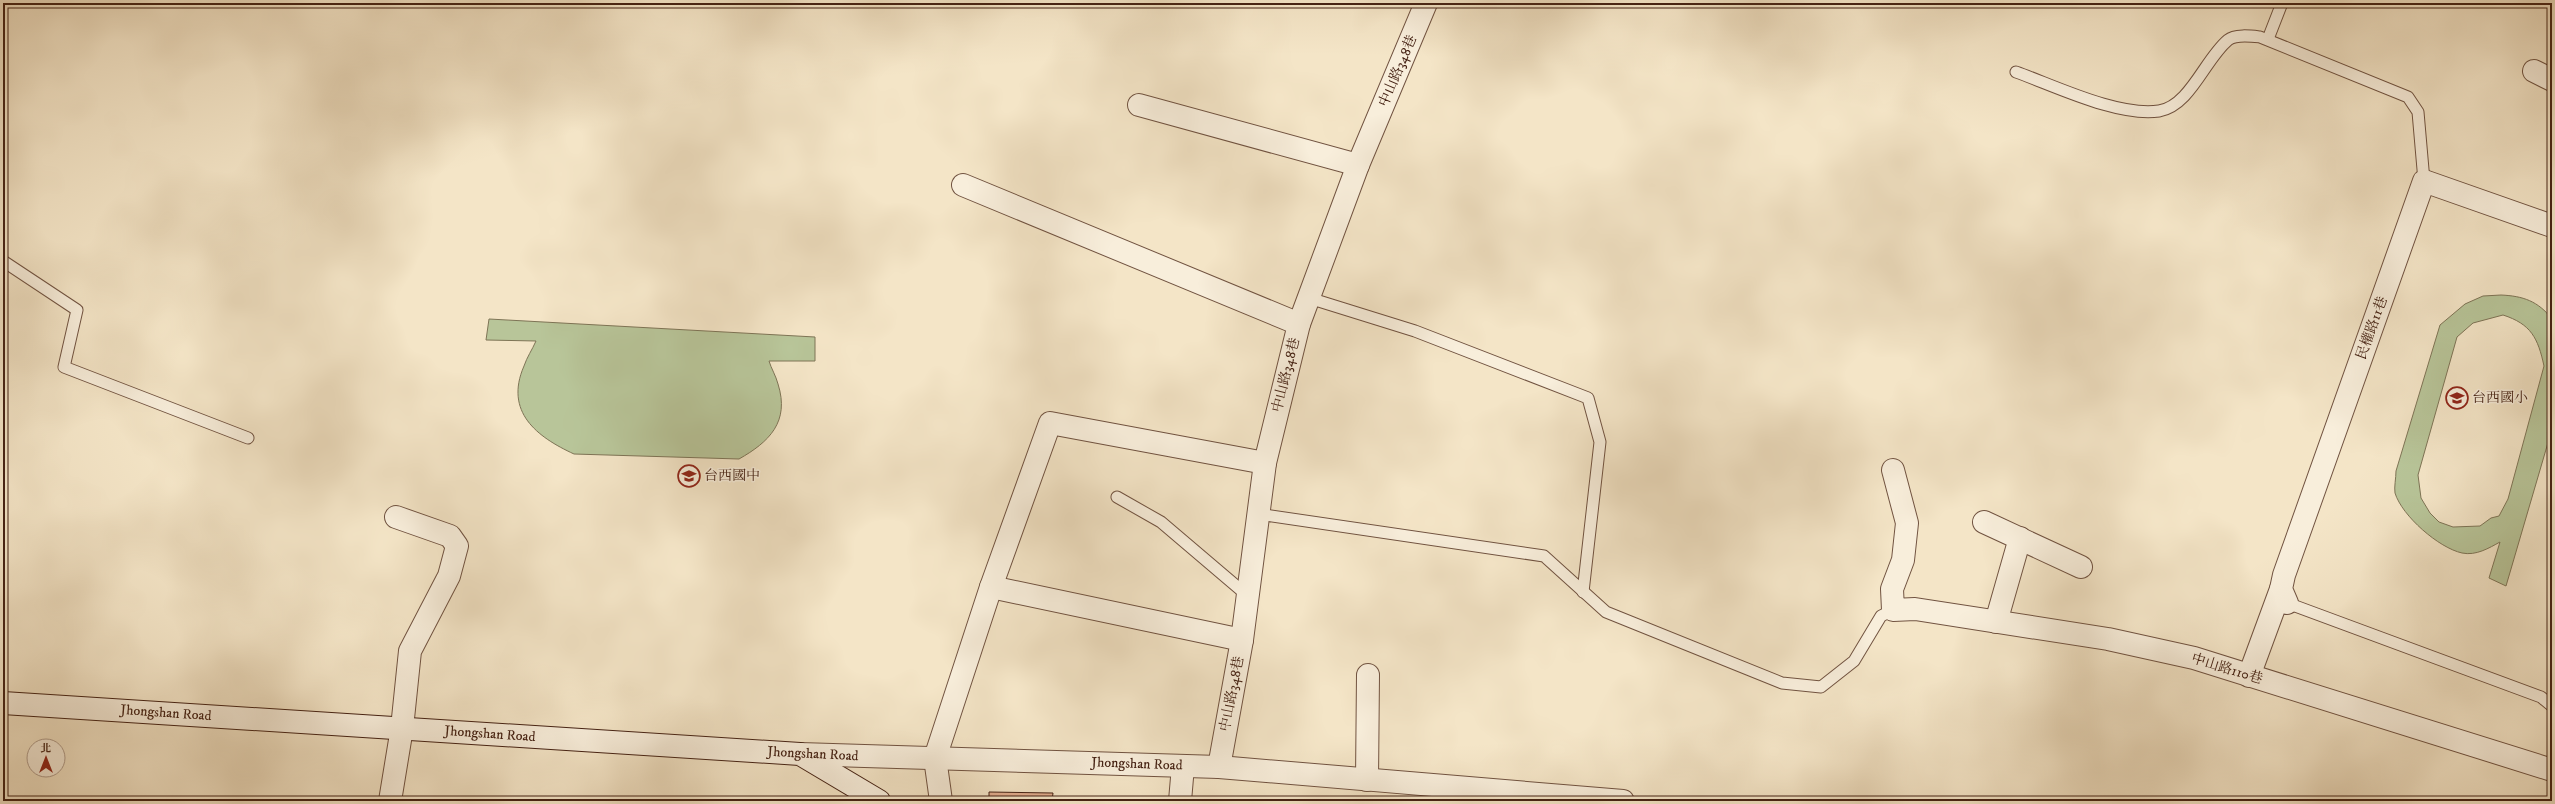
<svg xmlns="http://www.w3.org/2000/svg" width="2555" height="804" viewBox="0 0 2555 804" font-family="'IM FELL DW Pica','Noto Serif TC',serif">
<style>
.green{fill:#b8c599;stroke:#7e7456;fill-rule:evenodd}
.building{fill:#e2ae8f;stroke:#452214}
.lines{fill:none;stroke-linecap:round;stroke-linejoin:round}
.service-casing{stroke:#715341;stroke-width:13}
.minor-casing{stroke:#715341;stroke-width:24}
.tertiary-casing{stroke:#715341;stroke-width:24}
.secondary-casing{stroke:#452214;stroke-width:24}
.service{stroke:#f8eedb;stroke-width:11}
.minor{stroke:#f8eedb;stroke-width:22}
.tertiary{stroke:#f8eedb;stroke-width:22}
.secondary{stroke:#f8eedb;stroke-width:22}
.labels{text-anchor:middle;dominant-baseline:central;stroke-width:3;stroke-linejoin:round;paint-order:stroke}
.street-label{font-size:14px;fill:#452214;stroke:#f8eedb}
.poi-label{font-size:14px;fill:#452214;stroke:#f8eedb;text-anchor:start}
</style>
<rect width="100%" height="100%" fill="#f4e5c7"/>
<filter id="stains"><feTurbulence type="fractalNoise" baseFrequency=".005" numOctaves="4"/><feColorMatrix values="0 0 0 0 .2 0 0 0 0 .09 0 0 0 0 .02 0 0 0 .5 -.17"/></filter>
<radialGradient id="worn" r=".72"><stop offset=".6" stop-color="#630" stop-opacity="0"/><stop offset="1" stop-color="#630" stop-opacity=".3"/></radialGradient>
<g class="green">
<path d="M2501,295C2523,296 2538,301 2552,319V429L2506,586L2489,578L2500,542C2489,548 2476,556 2462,553C2439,548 2402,516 2395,493C2394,487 2396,478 2396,471L2440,325L2465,304L2483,296ZM2503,315C2531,324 2538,338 2544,366L2508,499L2499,516L2491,518L2480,526L2453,527L2439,522L2430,513L2421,498L2418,475L2457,337L2473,323Z"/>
<path d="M489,319L815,337V361H769C771,368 776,376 778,384C790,422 769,442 739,459L574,454C537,437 504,412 524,366C527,357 532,350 536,341L486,340Z"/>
</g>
<path class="building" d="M989,792L1053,793L1052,801H989Z"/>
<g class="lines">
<g class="service-casing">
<g id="service">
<path d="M2268,39L2282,3"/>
<path d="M2016,72C2055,86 2118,117 2159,111C2190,106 2205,59 2228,40C2235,34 2251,36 2260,37L2408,97L2418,112L2424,181"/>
<path d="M3,261L77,310L64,367L248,438"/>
<path d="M1309,298L1415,331L1588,398L1600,442L1583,592"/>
<path d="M1117,497L1161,522L1248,596"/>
<path d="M1258,514L1544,556L1606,612L1782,683L1821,687L1854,661L1881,616L1893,610"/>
<path d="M2287,603L2541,697L2552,706"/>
</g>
</g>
<g class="minor-casing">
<g id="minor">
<path d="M2534,71L2552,80"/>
<path d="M1139,105L1358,165"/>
<path d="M963,185L1299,324"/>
<path d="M1893,470L1907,523L1903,560L1892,589L1893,610L1915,609L2108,639L2194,658L2552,770"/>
<path d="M1984,522L2081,567"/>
<path d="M991,587L1242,640"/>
<path d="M2287,603L2281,589L2284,575L2424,181L2552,226"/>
<path d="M1996,622L2020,538"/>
<path d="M2249,676L2281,589"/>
<path d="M1219,767L1242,640L1265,463L1299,324L1358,165L1426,3"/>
<path d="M1367,780L1368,675"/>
<path d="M390,801L402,728L410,651L449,576L457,546L450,536L396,517"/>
<path d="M941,801L935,758L991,587L1050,423L1265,463"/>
<path d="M1180,801L1183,766"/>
</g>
</g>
<g class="tertiary-casing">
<path id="tertiary" d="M800,754L1219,767L1623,801"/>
</g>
<g class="secondary-casing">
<path id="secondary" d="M3,703L800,754L879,801"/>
</g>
<use href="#service" class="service"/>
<use href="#minor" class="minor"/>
<use href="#tertiary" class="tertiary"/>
<use href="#secondary" class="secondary"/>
</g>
<defs>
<g id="school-ring" transform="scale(1.15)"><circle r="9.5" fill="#f8eedb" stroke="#8f2418" stroke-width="1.5"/><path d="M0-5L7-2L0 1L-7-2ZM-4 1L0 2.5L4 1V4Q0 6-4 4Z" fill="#8f2418"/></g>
</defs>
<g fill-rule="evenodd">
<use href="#school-ring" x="2457" y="398"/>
<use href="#school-ring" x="689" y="476"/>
</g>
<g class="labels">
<g class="street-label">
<text transform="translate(1398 71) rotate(-67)">中山路348巷</text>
<text transform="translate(2372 328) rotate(-70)">民權路11巷</text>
<text transform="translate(1286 375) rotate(-76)">中山路348巷</text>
<text transform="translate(2227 669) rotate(17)">中山路110巷</text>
<text transform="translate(1232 694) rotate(-79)">中山路348巷</text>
<text transform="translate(166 713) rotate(4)">Jhongshan Road</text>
<text transform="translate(490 734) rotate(4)">Jhongshan Road</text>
<text transform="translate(813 754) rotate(3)">Jhongshan Road</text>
<text transform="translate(1137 764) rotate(2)">Jhongshan Road</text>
</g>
<g class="poi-label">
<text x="2472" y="398">台西國小</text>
<text x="704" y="476">台西國中</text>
</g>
</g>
<rect width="2555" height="804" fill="none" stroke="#f4e5c7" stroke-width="16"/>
<rect x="4" y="4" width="2547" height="796" fill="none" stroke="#452214" stroke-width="2"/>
<rect x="8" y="8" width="2539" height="788" fill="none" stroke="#452214"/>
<g transform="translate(46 758)"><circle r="19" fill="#f8eedb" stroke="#b09c8b"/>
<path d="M0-3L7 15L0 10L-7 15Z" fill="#8f2418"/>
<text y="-6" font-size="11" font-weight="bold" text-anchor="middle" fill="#452214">北</text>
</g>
<rect width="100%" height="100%" filter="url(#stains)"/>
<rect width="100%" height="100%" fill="url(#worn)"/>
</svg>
